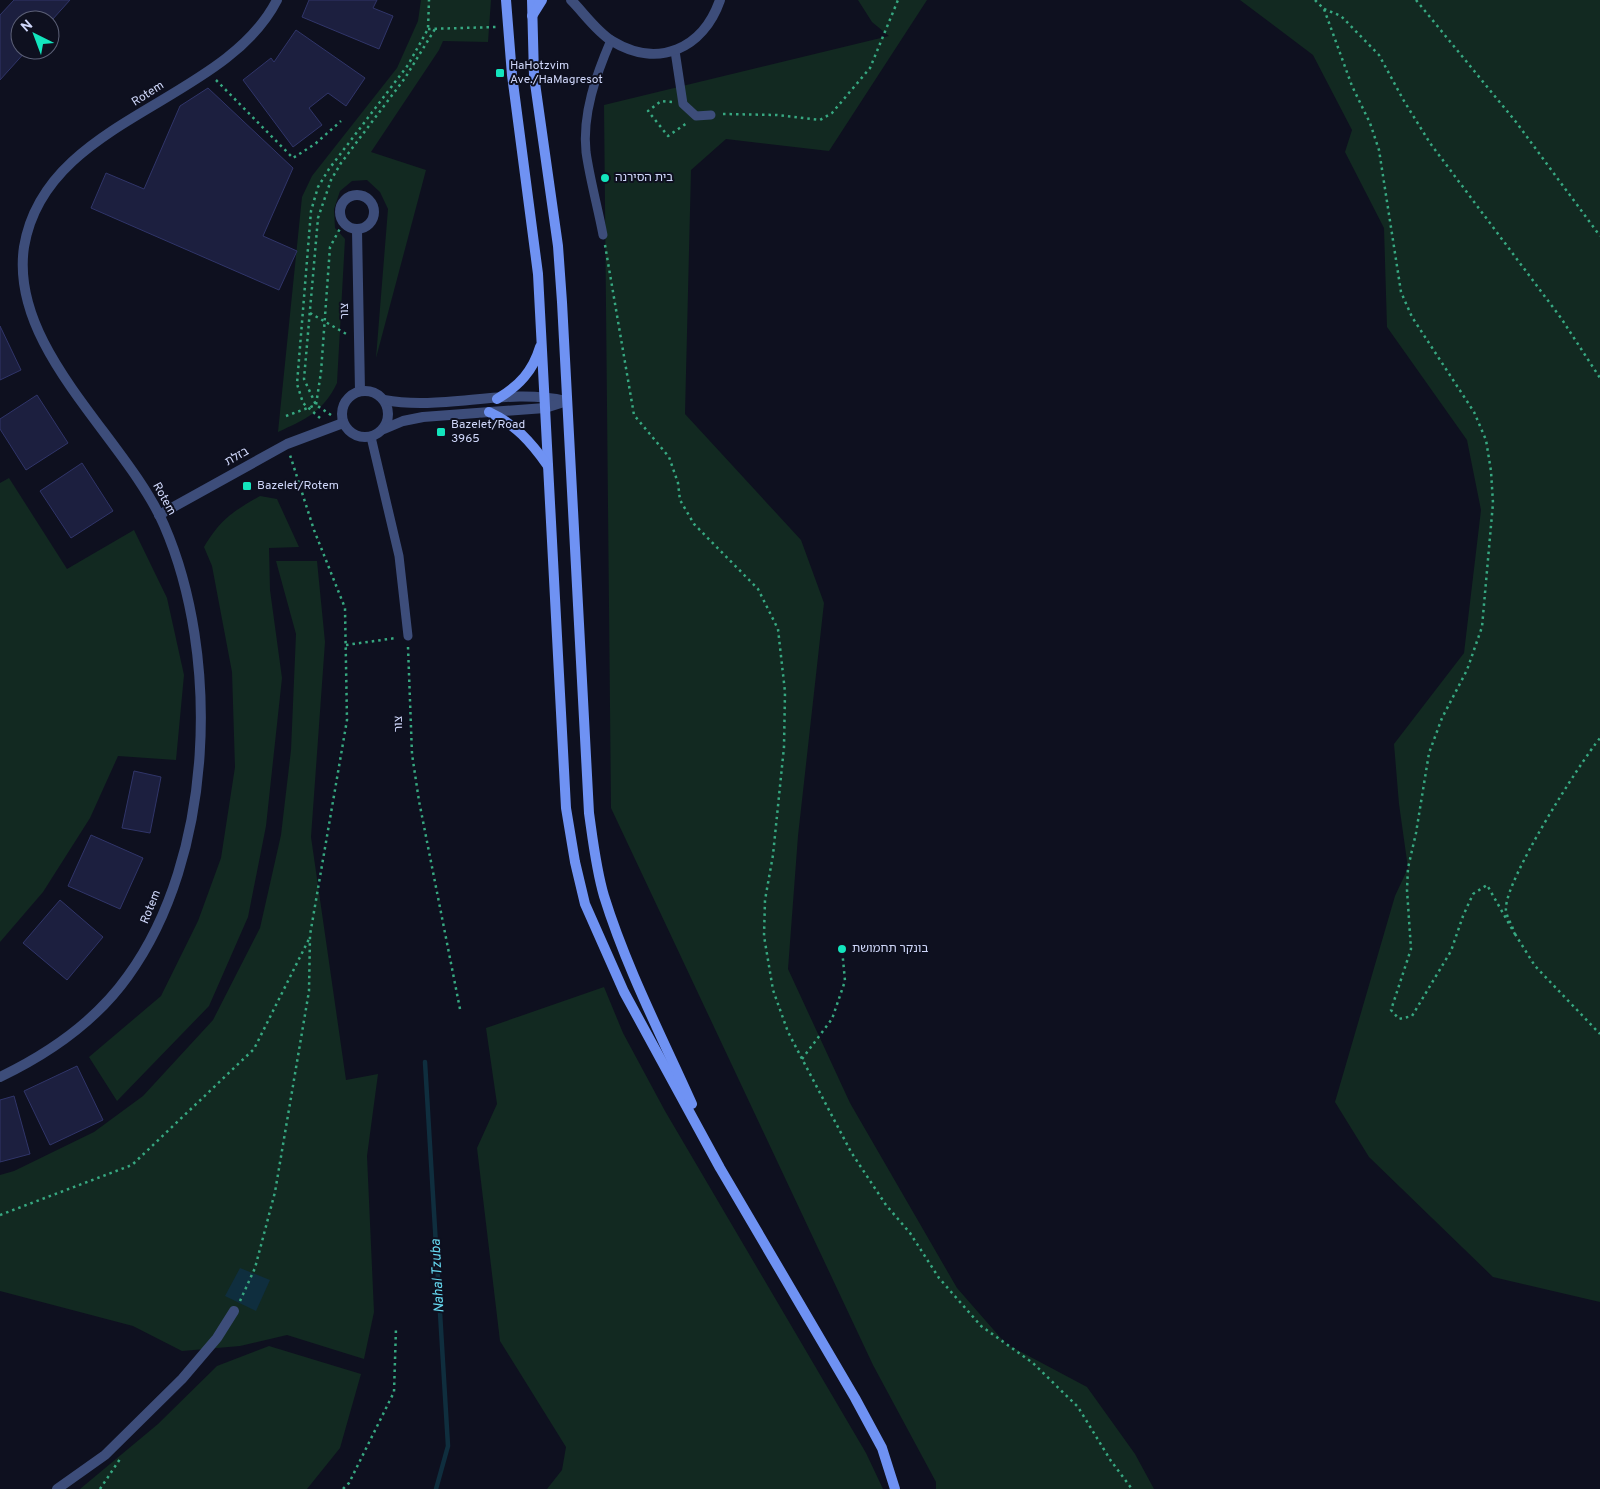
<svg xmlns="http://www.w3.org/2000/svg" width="1600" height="1489" viewBox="0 0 1600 1489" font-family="Overpass,'Noto Sans Hebrew',sans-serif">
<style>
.green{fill:#122921}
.water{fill:#0f2e3e}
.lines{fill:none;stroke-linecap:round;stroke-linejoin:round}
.stream{stroke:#0f2e3e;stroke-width:4.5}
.building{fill:#1c1f3f;stroke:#303569}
.path{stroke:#37a881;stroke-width:2.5;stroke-dasharray:2.5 4;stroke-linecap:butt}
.service{stroke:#3d4d7a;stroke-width:9}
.minor{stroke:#3d4d7a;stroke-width:10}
.secondary{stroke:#6f92f3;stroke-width:10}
.poi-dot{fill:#13e5bd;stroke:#0e101f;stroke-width:2}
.labels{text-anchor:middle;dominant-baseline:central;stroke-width:4;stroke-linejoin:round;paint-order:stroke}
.poi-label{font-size:12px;fill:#d0d8fb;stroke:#0e101f;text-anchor:start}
.street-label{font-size:12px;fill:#d0d8fb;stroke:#0e101f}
.water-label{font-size:14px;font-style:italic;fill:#67dbf3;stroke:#0e101f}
</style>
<rect width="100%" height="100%" fill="#0e101f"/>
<g class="green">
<path d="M421,0H491L488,42L443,41L439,50L371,152L426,170L376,358L388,209L380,192L367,180L352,181L340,191L334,209L335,228L345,239L337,383C323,412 306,419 278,432L302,197L312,176L397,68L418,21Z"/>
<path d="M858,0H927L829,151L726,139L691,170L685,414L801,540L824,603L798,836L788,969L850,1103L957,1288L1006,1344L1087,1387L1135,1454L1154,1489H936V1482L873,1365L611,808L604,105L889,36L872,22Z"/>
<path d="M1240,0H1600V1302L1493,1277L1369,1157L1335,1102L1395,896L1408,868L1399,804L1394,744L1464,653L1481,510L1467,440L1387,327L1384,228L1345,152L1352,130L1313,55Z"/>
<path d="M9,478L67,569L134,530L167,598L184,675L176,760L118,756L90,818L43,892L0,942V483Z"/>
<path d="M260,496L277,499L299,547L269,548L270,590L282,678L266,826L248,917L209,1006L117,1101L89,1057L161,996L198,921L221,858L235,767L232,672L212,566L204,547C221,519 232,512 260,496Z"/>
<path d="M276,561H317L325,642L311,837L346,1080L378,1074L367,1156L374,1312L364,1359L287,1335L240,1346L182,1351L133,1326L0,1291V1175L14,1171L94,1132L143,1096L213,1020L260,928L281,835L291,750L296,634Z"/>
<path d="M604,987L623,1033L665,1111L866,1453L883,1489H547L562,1470L566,1447L500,1341L477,1148L497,1104L486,1028Z"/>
<path d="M269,1346L361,1374L340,1448L307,1489H80L158,1424L217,1366Z"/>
</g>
<path class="water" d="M240,1268L270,1280L256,1311L225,1296Z"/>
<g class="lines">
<path class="stream" d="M425,1062L448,1446L436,1489"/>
</g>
<g class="building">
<path d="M14,0H70L52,20H42L33,12L26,20H20V50H27L0,80V15Z"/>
<path d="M309,0H377L373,8L393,16L379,49L302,17Z"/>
<path d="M296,30L365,78L346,106L328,93L309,108L322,125L293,147L243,80L271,58L274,62Z"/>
<path d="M208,88L293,168L263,236L297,251L279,290L91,208L106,173L144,189L180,106Z"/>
<path d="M0,326L21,370L0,380Z"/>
<path d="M37,395L68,443L26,470L0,429V419Z"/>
<path d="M82,463L113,511L71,538L40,491Z"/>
<path d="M134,771L161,777L150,833L122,828Z"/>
<path d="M91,835L143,858L120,909L68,886Z"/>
<path d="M60,900L103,937L67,980L23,943Z"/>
<path d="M77,1066L103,1120L50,1145L24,1091Z"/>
<path d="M14,1096L30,1154L0,1162V1100Z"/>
</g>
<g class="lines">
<g class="path">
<path d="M1315,0L1324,9L1352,86L1370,123L1379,150L1401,292L1412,317L1474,412L1486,440L1491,471L1493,503L1482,627L1467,670L1442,718L1429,753L1416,833L1408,868L1407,890L1411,949L1391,1010L1399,1019L1412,1016L1451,951L1463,916L1473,894L1487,885L1516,936"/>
<path d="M1416,0L1516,122L1600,236"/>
<path d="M1324,9L1341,16L1379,55L1404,101L1430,143L1561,318L1600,378"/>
<path d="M428,29L496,27"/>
<path d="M216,80L293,158L315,144L341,121"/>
<path d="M672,102L661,101L648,111L668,136L687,123"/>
<path d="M723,114L777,115L820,120L832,113L870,68L898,0"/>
<path d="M605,245L634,415L669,457L678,483L680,500L694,524L758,589L778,629L785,692L784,747L773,855L765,900L764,936L773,990L788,1032L851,1152L886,1205L910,1233L939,1278L981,1326L1033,1363L1078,1407L1111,1461L1132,1489"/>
<path d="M310,313L348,335"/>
<path d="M331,415L316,405L304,379L318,218L331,180L341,163L405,78L435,29"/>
<path d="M286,416L316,405L321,372L330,247L343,223"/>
<path d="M320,418L303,403L297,384L311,211L318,187L329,169L408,65L428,29L429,0"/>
<path d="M346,645L396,638"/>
<path d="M408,647L412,754L419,801L460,1009"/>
<path d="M1513,929C1511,923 1505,914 1506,908C1506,879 1579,764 1600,738"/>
<path d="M1515,934L1535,966L1600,1034"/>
<path d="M802,1059L832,1019L845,981L842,949"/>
<path d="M0,1215L132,1165L254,1049L310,937"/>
<path d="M240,1301L255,1268L275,1192L309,991L310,935L347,720L345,608L314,530L290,455"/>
<path d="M100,1489L120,1459"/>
<path d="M343,1489L349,1483L394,1392L396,1328"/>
</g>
<g class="service">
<path d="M675,51L683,104L696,116L711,115"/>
<path d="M603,235C598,208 590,180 586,152C582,114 596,75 611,40"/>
<path d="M371,437L399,556L408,636"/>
</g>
<g class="minor">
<path d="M571,0C584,13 596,31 612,41C658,69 703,49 720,0"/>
<circle cx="357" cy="212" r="17"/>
<path d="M357,230L360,391"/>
<circle cx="365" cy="414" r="23"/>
<path d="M384,400C444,411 507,387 566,401"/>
<path d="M384,429L403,421L423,417L545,408L567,401"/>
<path d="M159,515L287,444L343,423"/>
<path d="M0,1077C50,1053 96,1021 128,976C214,857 221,656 164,525C126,438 9,349 24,247C45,118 224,104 277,0"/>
<path d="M57,1489L105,1455L182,1379L217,1338L234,1311"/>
</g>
<g class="secondary">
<path d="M506,0L512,75L538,274L566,808L575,862L585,904L624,992L720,1168L855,1398L882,1448L895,1489"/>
<path d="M532,0L534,76L558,246L562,302L589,813C593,841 596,869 604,896C626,967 661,1035 692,1104"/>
<path d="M532,16L542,0"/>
<path d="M497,399C519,386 533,371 540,347"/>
<path d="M489,412C515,424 531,442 548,466"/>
</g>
</g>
<g class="poi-dot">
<rect x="495" y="68" width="10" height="10" rx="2.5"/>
<circle cx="605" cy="178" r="5"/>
<rect x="436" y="427" width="10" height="10" rx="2.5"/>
<rect x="242" y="481" width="10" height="10" rx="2.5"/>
<circle cx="842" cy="949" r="5"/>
</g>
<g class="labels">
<g class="poi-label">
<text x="510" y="66">HaHotzvim<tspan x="510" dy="14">Ave./HaMagresot</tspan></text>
<text x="615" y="178">בית הסירנה</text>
<text x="451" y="425">Bazelet/Road<tspan x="451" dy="14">3965</tspan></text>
<text x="257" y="486">Bazelet/Rotem</text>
<text x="852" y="949">בונקר תחמושת</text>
</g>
<g class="street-label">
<text transform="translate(148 94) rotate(-33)">Rotem</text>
<text transform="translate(345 311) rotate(-91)">צור</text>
<text transform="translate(237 457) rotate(-29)">בזלת</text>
<text transform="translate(164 499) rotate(61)">Rotem</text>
<text transform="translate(399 724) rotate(-92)">צור</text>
<text transform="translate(151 907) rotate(-68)">Rotem</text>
</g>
<g class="water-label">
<text transform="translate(438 1276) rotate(-93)">Nahal Tzuba</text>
</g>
</g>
<g transform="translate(35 35) rotate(318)"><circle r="24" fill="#0e101f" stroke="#5c6077"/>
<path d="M0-4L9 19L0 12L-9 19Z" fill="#13e5bd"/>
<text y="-8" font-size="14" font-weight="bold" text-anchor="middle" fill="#d0d8fb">N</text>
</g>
</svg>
